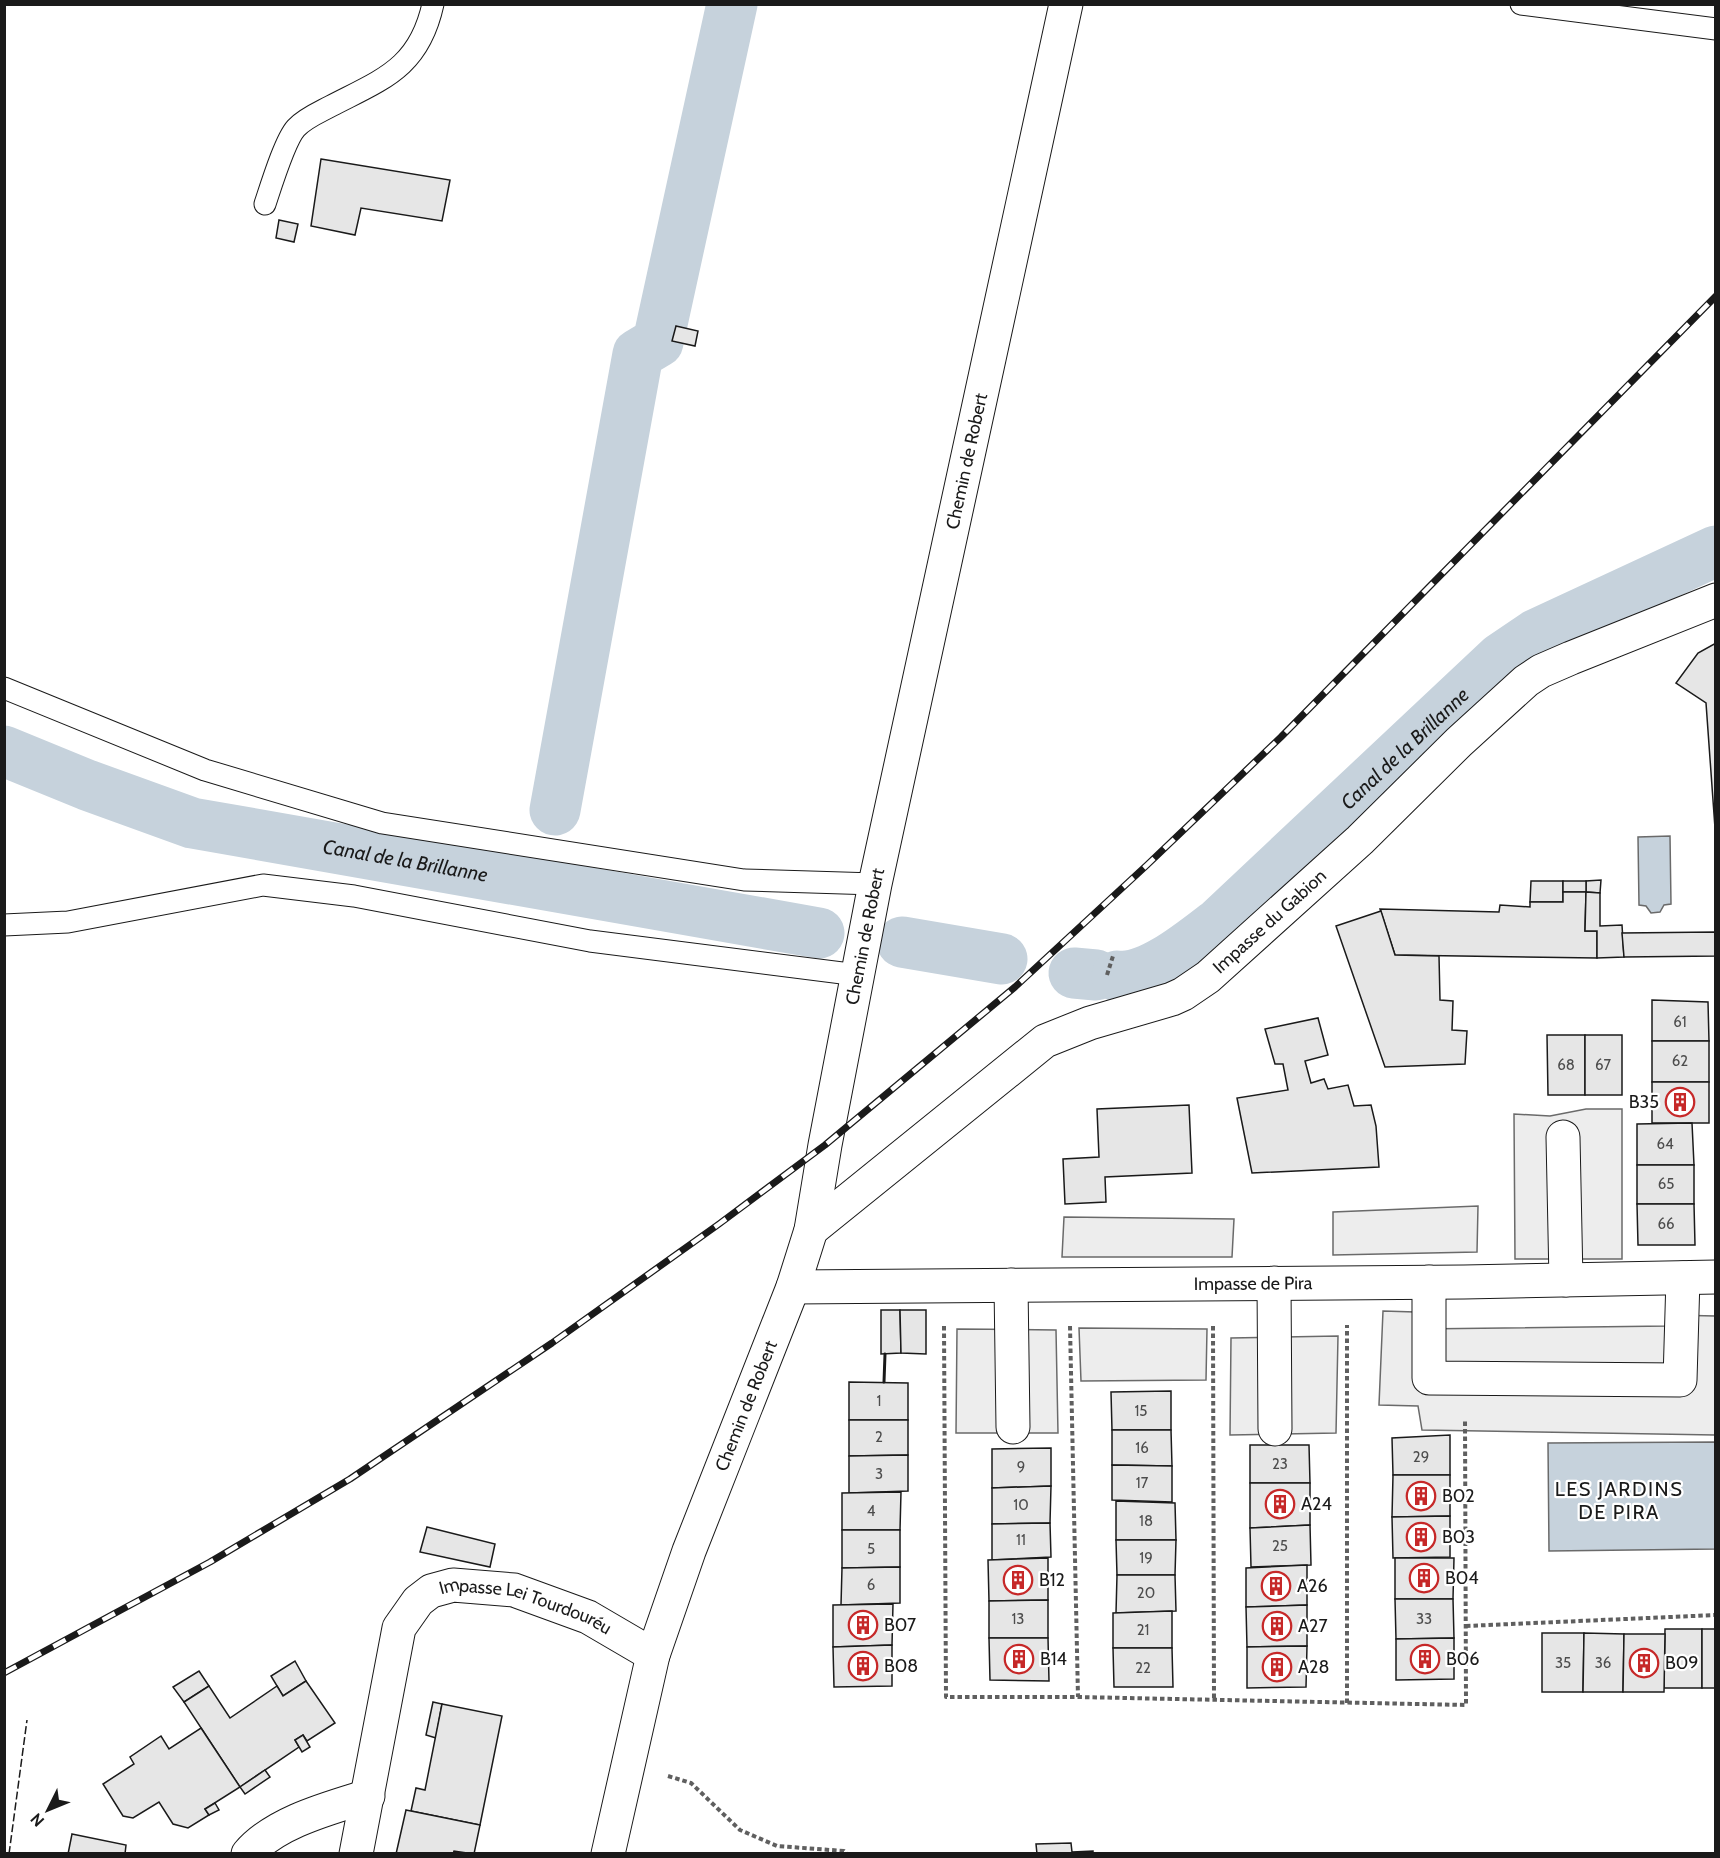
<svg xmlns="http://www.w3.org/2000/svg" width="1720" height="1858" viewBox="0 0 1720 1858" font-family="Cabin,sans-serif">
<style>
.parking{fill:#ededed;stroke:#6a6a6a;stroke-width:1.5}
.water{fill:#c6d2dc;stroke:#6a6a6a;stroke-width:1.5}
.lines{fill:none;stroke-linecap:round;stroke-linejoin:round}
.canal{stroke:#c6d2dc;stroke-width:51}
.building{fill:#e6e6e6;stroke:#1a1a1a;stroke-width:1.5}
.lane-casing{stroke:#1a1a1a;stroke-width:23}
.street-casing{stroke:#1a1a1a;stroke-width:35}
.secondary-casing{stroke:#1a1a1a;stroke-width:35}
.path{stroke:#5f5f5f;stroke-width:4;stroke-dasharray:4.5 3;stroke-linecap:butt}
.lane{stroke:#fff;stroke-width:21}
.street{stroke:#fff;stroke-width:33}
.secondary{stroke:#fff;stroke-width:33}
.rail-casing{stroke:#1a1a1a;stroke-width:7}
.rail{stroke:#fff;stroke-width:4.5;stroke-dasharray:14;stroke-linecap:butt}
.fence{stroke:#1a1a1a;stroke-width:1.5;stroke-dasharray:8 3;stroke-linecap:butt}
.wall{stroke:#1a1a1a;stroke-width:3}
.labels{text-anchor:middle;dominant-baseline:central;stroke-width:4.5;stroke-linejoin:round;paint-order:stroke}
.number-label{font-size:15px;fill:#4d4d4d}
.street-label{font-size:18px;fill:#1a1a1a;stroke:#fff}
.poi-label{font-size:18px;fill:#1a1a1a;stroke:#fff;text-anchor:start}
.water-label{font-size:20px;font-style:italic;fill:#1a1a1a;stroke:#fff}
.neighbourhood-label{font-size:20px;letter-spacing:1.5px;fill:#1a1a1a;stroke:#fff}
</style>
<rect width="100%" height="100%" fill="#fff"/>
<g class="parking">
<path d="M1586,1109H1622V1259H1515L1514,1114L1550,1116Z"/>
<path d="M1478,1206L1477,1252L1333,1255V1212Z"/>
<path d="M1064,1217L1234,1219L1232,1257H1062Z"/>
<path d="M1383,1311L1415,1312L1418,1329L1668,1326L1672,1315L1715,1316V1435L1422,1430L1418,1406L1379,1405Z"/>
<path d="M1079,1328L1207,1329L1206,1380L1081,1381Z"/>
<path d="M957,1329L1056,1330L1058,1433H956Z"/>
<path d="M1338,1336L1336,1433L1230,1435L1231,1338Z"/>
</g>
<g class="water">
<path d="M1670,836L1671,904L1664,905L1660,912L1651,913L1646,906L1639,905L1638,837Z"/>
<path d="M1715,1442V1549L1549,1551L1548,1443Z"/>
</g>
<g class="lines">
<g class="canal">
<path id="s1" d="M4,751L87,785L192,823L819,933"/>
<path d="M555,810L638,354L658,342L732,4"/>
<path d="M902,942L1002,959"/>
<path d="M1074,973L1096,975"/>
<path id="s2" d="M1117,976C1149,980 1194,942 1219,923L1501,658L1535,635L1716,551"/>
</g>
</g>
<g class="building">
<path d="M321,159L450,180L442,221L361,208L355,235L311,226Z"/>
<path d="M279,220L298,224L294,242L276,238Z"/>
<path d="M676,326L698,331L695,346L672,341Z"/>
<path d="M1716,643V842L1706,703L1676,683L1698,653Z"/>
<path d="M1601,880L1600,893L1586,892V881Z"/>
<path d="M1531,881H1563V902H1530Z"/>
<rect x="1563" y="881" width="23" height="11"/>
<path d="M1563,892H1586L1585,931H1597V958L1395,955L1380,909L1499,912L1500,905L1530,907V902H1563Z"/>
<path d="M1586,892L1600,893V926L1622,925L1624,957L1597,958V931H1585Z"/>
<path d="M1381,911L1395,955L1439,956L1440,1000L1453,1001L1452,1030L1467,1031L1465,1064L1385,1067L1336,926Z"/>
<path d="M1716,932V956L1624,957L1622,933Z"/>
<path d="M1652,1000L1708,1002L1709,1041H1652Z"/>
<path d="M1318,1018L1328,1055L1305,1061L1311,1083L1324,1079L1328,1089L1348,1085L1354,1106L1371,1105L1376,1126L1379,1167L1252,1173L1237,1098L1288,1090L1283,1064H1275L1265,1029Z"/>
<path d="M1547,1035H1585V1095H1548Z"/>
<rect x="1585" y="1035" width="37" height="60"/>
<rect x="1652" y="1041" width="57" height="41"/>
<rect x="1652" y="1082" width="57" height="41"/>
<path d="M1189,1105L1192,1173L1105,1177L1106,1202L1065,1204L1063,1159L1099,1157L1097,1109Z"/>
<path d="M1692,1123L1694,1165H1637V1124Z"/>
<rect x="1637" y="1165" width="57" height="39"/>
<path d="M1637,1204H1694L1695,1245H1638Z"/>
<path d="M881,1310H900L901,1353L881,1354Z"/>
<path d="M900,1310H926V1354L901,1353Z"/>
<path d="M849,1382L908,1383V1420H849Z"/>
<path d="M1171,1391V1430H1112L1111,1392Z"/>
<path d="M849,1420H908V1455L849,1456Z"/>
<path d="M1112,1430H1171L1172,1466L1112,1465Z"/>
<path d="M1450,1435V1475H1393L1392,1438Z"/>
<path d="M1250,1445H1309L1310,1483H1250Z"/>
<path d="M1051,1448V1486L992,1488V1449Z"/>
<path d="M908,1455V1491L849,1493V1456Z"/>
<path d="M1112,1465L1172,1466V1502L1112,1500Z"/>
<path d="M1393,1475H1450V1516L1392,1517Z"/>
<path d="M1250,1483H1310V1525L1250,1528Z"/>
<path d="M1051,1486L1050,1523L992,1524V1488Z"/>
<path d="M901,1492L900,1530H842V1493Z"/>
<path d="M1116,1501L1175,1503L1176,1540H1116Z"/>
<path d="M1450,1516V1557L1393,1558L1392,1517Z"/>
<path d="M1050,1523L1051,1557L992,1560V1524Z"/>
<path d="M1310,1525L1311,1565L1251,1567L1250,1528Z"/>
<path d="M427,1527L495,1544L490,1567L420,1552Z"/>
<path d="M842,1530H900V1567L842,1568Z"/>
<path d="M1116,1540H1176L1175,1575H1117Z"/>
<path d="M1048,1558V1600L989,1601L988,1560Z"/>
<path d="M1395,1558H1454L1453,1599H1395Z"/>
<path d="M1307,1565V1605L1246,1607V1568Z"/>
<path d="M900,1567V1603L841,1605L842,1568Z"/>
<path d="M1117,1575H1175L1176,1611L1116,1613Z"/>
<path d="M1395,1599H1453L1454,1638L1396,1639Z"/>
<path d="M1048,1600V1638H989V1601Z"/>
<path d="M893,1604L892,1645L833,1647V1605Z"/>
<path d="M1307,1605V1646L1247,1647L1246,1607Z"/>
<path d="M1172,1611V1648H1113V1613Z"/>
<path d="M1665,1629H1702V1688H1664Z"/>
<rect x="1702" y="1629" width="14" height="59"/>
<path d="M1542,1633H1584L1583,1692H1542Z"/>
<path d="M1584,1633L1624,1634L1623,1692H1583Z"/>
<path d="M1624,1634H1665L1664,1692H1623Z"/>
<path d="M989,1638H1048L1049,1681L990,1680Z"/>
<path d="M1454,1638V1679L1396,1680V1639Z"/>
<path d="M892,1645V1686L834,1687L833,1647Z"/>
<path d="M1307,1646L1306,1687L1247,1688V1647Z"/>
<path d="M1113,1648H1172L1173,1687H1114Z"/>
<path d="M295,1661L306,1681L283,1696L271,1676Z"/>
<path d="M199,1671L209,1686L184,1702L173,1687Z"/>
<path d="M306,1681L335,1723L307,1741L303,1735L295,1740L299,1747L240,1787L184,1702L209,1686L230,1718L277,1686L283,1696Z"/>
<path d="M433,1702L442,1704L436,1738L426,1735Z"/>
<path d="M442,1704L502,1716L480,1825L411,1811L416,1788L425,1790Z"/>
<path d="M201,1728L240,1787L205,1809L209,1815L188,1828L173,1824L159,1802L133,1818L123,1816L103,1784L134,1764L130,1757L161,1736L169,1749Z"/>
<path d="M303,1735L310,1747L302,1752L295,1740Z"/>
<path d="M265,1770L270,1777L245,1794L240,1787Z"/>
<path d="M215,1803L219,1810L209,1815L205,1809Z"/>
<path d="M406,1810L480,1825L474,1854L454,1851L453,1854H396Z"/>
<path d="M72,1834L126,1845L125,1854H68Z"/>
<path d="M1071,1843L1072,1852L1093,1851V1854H1037L1036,1844Z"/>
</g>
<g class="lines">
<g class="lane-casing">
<g id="lane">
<path d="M1521,4L1716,29"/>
<path d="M265,204C271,186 285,140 296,128C305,118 320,112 331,106C383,79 419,68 433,4"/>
<path d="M4,688L205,770L382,823L744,880L875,884"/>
<path d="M4,925L68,922L263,885L354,896L590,941L858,975"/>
</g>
</g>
<g class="street-casing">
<g id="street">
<path d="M1563,1137L1566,1280"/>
<path id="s3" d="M811,1230L1045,1041L1090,1023L1172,999L1183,994L1208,977L1360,840L1459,742L1526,681L1541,671L1571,658L1716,600"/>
<path d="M1429,1282V1378L1680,1380L1683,1278"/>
<path d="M1274,1283L1275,1429"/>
<path d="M1011,1285L1013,1427"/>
<path id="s4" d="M793,1287L1464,1282L1716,1277"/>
<path d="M248,1854C275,1822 330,1808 368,1796"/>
<path id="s5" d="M356,1854L399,1628L418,1601L431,1591L453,1585L514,1590L588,1617L653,1655"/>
</g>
</g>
<g class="secondary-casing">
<g id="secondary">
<path id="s6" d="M608,1854L653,1655L689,1551L793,1287L811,1230L825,1145L875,884L1066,4"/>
</g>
</g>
<g class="path">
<path d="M1107,975L1113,956"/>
<path d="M944,1326L946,1697H1078L1466,1705L1465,1419"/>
<path d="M1070,1326L1078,1697"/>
<path d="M1213,1326L1214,1700"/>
<path d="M1466,1626L1716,1615"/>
<path d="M1347,1703V1325"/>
<path d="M668,1776L691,1783L740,1830L777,1846L844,1851L847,1854"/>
</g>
<use href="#lane" class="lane"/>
<use href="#street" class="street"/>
<use href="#secondary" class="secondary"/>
<g class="rail-casing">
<path id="rail" d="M4,1673L210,1562L350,1479L552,1343L719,1224L825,1145L1015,987L1147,865L1281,737L1716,296"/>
</g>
<use href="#rail" class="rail"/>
<path class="fence" d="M9,1854L27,1720"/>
<path class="wall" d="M884,1382L885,1354"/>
</g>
<defs>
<g id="building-ring" transform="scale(1.5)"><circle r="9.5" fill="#fff" stroke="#c62828" stroke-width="1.5"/><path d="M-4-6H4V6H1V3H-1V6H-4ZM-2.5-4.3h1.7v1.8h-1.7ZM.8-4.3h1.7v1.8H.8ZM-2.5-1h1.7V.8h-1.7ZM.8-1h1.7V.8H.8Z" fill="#c62828"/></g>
</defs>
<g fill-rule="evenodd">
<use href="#building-ring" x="1680" y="1102"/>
<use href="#building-ring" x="1421" y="1496"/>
<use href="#building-ring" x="1280" y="1504"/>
<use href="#building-ring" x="1421" y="1537"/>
<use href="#building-ring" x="1424" y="1578"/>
<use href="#building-ring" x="1018" y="1580"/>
<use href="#building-ring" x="1276" y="1586"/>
<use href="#building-ring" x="863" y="1625"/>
<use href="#building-ring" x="1277" y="1626"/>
<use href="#building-ring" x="1019" y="1659"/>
<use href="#building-ring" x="1425" y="1659"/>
<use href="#building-ring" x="1644" y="1663"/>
<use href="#building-ring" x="863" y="1666"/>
<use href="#building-ring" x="1277" y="1667"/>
</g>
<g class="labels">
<g class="number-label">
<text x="1680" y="1022">61</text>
<text x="1680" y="1061">62</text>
<text x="1566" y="1065">68</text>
<text x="1603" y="1065">67</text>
<text x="1665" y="1144">64</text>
<text x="1666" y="1184">65</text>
<text x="1666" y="1224">66</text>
<text x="879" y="1401">1</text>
<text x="1141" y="1411">15</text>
<text x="879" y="1437">2</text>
<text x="1142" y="1448">16</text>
<text x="1421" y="1457">29</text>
<text x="1280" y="1464">23</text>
<text x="1021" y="1467">9</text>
<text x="879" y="1474">3</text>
<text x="1142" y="1483">17</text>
<text x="1021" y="1505">10</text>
<text x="871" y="1511">4</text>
<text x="1146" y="1521">18</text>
<text x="1021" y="1540">11</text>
<text x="1280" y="1546">25</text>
<text x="871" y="1549">5</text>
<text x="1146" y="1558">19</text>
<text x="871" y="1585">6</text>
<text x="1146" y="1593">20</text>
<text x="1018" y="1619">13</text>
<text x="1424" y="1619">33</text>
<text x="1143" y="1630">21</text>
<text x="1563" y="1663">35</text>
<text x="1603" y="1663">36</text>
<text x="1143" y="1668">22</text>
</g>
<g class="street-label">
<text stroke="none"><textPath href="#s6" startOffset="1442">Chemin de Robert</textPath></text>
<text stroke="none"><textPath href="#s3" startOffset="560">Impasse du Gabion</textPath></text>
<text stroke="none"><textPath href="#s6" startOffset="956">Chemin de Robert</textPath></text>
<text stroke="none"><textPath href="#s4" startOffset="460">Impasse de Pira</textPath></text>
<text stroke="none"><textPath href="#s6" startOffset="470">Chemin de Robert</textPath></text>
<text stroke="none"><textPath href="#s5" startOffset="378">Impasse Lei Tourdouréu</textPath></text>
</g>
<g class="poi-label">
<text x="1659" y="1102" text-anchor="end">B35</text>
<text x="1442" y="1496">B02</text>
<text x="1301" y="1504">A24</text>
<text x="1442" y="1537">B03</text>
<text x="1445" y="1578">B04</text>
<text x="1039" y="1580">B12</text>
<text x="1297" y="1586">A26</text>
<text x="884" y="1625">B07</text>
<text x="1298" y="1626">A27</text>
<text x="1040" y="1659">B14</text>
<text x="1446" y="1659">B06</text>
<text x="1665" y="1663">B09</text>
<text x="884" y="1666">B08</text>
<text x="1298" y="1667">A28</text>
</g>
<g class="water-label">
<text stroke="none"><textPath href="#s2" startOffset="372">Canal de la Brillanne</textPath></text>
<text stroke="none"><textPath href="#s1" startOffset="418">Canal de la Brillanne</textPath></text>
</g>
<g class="neighbourhood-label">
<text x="1619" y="1489">LES JARDINS<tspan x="1619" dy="23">DE PIRA</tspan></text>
</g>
</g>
<rect width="1720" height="1858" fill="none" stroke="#1a1a1a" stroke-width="12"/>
<g transform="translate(48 1810) rotate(227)" stroke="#ffffff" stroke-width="4.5" paint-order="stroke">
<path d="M0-4.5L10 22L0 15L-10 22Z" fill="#1a1a1a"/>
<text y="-9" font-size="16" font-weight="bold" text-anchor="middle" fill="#1a1a1a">N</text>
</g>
</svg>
